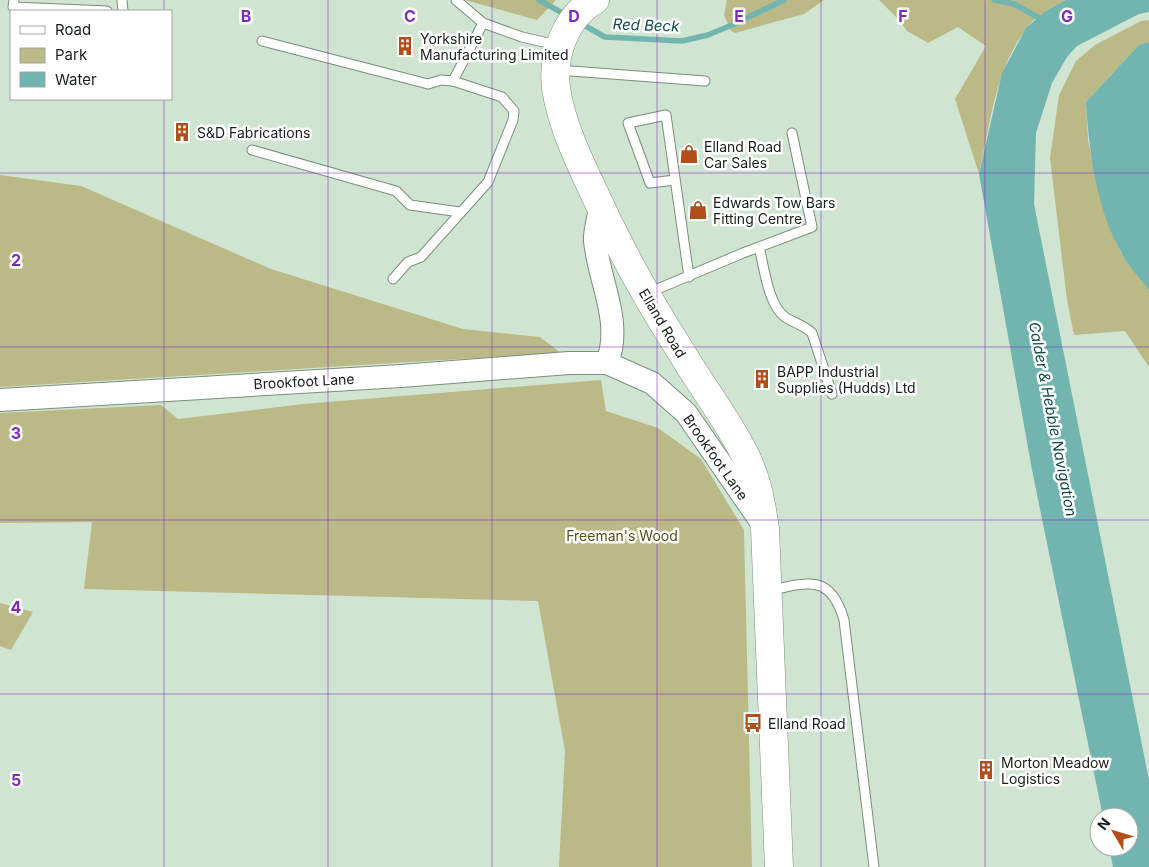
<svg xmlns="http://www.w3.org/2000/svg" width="1149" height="867" viewBox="0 0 1149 867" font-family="Inter,sans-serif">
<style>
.green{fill:#bbb986}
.water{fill:#72b5b0}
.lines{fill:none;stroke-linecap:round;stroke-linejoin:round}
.stream{stroke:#72b5b0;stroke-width:5.5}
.service-casing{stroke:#7a8e7c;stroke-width:11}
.tertiary-casing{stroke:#7a8e7c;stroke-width:24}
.primary-casing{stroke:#7a8e7c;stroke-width:29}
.service{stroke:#fff;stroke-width:9}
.tertiary{stroke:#fff;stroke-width:22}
.primary{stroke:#fff;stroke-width:28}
.grid{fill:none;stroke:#7b2cbf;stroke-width:1;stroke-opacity:0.55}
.labels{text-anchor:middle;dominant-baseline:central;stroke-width:5;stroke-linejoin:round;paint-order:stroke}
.poi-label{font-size:14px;fill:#171f18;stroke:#fff;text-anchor:start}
.street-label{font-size:14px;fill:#171f18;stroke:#fff}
.park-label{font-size:14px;fill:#535014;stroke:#fff}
.water-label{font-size:15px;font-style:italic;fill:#0e4b47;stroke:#fff}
.grid-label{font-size:16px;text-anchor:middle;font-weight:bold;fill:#7b2cbf;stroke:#fff;stroke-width:5;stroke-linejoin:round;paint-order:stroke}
</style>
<rect width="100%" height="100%" fill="#cfe5d1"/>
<g class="green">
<path d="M465,0H556L537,20Z"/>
<path d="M727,0H824L804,14L735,33L731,31L724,15Z"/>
<path d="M879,0H1066C1052,8 1035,15 1026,29C995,70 990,125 979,174L955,99L986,46L958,27L928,43L907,31L900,21Z"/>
<path d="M1149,20V42L1139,45L1086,102L1088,140L1102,206L1121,253L1149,290V367L1125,331L1074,335L1067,300L1050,158L1059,95L1076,61L1095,45L1141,21Z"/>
<path d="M0,175L81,186L271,269L463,329L540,337L561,353L0,387Z"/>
<path d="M601,380L606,411L658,428L701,459L744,530L752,867H559L565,751L538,601L84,589L92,522L0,523V413L161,405L178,419L303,404Z"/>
<path d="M0,603L33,612L11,650L0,646Z"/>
</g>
<g class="water">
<path d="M1066,0H1149V12L1139,14L1077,46L1067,57L1052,83L1036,133L1034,204L1149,780V867H1113L1109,847H1129V817H1103L1032,470L979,174L1002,73L1026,28L1044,12Z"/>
<path d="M1149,42V290C1140,278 1128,266 1121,252C1096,208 1089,152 1086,102L1139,45Z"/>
</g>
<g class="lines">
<g class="stream">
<path d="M539,0L568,16"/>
<path d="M994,0L1014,4L1043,20"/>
<path d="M580,23L605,37L682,41L708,35L732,25L784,0"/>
</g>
<g class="service-casing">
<g id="service">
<path d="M14,0L13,7L107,11"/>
<path d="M122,0L123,11"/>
<path d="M456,0L483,23"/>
<path d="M262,41L428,84L441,80L453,81L483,23L522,37L557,45"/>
<path d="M558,70L705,81"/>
<path d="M252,150L396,191L410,205L460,212"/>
<path d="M675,180L650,183L628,123L666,115L689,277"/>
<path d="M759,247C764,266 768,305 785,317C794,323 804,325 812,333L832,394"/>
<path d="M393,279L408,262L421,257L488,182L513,120L514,111L502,97L453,81"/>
<path d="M648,293L743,253L812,227L792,133"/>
<path d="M770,591C809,581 831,575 844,620L874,867"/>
</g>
</g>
<g class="tertiary-casing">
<g id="tertiary">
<path d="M607,363L652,383L686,413L764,526"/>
<path d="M0,400L401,376L569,363H607C623,322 599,282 595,241C594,231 599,218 600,207"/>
</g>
</g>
<g class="primary-casing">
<path id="primary" d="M595,0C565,17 552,56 556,88C561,122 576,154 590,184C616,242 646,297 680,350C700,384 724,415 742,449C756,474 761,501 765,529L779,867"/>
</g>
<use href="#service" class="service"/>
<use href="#tertiary" class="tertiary"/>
<use href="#primary" class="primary"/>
</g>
<path class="grid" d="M164,0V11M328,0V867M492,0V867M657,0V867M821,0V867M985,0V867M164,99V867M0,173H1149M0,347H1149M0,520H1149M0,694H1149"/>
<defs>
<g id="building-bare" transform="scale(1.5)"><path d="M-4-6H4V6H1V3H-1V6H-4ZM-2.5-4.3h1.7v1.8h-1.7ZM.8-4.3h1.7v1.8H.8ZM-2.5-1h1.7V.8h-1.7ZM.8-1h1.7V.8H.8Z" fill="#b24e19" stroke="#fff" stroke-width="2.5" paint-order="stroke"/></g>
<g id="shop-bare" transform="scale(1.5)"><path d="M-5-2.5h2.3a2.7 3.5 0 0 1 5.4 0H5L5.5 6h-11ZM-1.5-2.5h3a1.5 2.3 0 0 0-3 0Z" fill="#b24e19" stroke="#fff" stroke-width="2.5" paint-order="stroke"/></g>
<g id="bus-bare" transform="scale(1.5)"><path d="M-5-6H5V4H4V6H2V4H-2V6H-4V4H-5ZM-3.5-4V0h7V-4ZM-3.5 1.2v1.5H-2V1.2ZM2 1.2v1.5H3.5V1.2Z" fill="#b24e19" stroke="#fff" stroke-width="2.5" paint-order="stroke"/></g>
</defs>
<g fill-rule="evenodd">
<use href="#building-bare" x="405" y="46"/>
<use href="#building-bare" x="182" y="132"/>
<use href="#shop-bare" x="689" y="154"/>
<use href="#shop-bare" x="698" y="210"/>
<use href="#building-bare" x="762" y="379"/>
<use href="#bus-bare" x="753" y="723"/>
<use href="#building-bare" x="986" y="770"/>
</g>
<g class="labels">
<g class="poi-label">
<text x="420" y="38">Yorkshire<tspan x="420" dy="16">Manufacturing Limited</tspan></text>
<text x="197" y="132">S&amp;D Fabrications</text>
<text x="704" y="146">Elland Road<tspan x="704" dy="16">Car Sales</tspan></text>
<text x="713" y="202">Edwards Tow Bars<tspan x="713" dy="16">Fitting Centre</tspan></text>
<text x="777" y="371">BAPP Industrial<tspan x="777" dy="16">Supplies (Hudds) Ltd</tspan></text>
<text x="768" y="723">Elland Road</text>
<text x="1001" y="762">Morton Meadow<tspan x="1001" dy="16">Logistics</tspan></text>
</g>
<g class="street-label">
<text transform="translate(663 323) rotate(59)">Elland Road</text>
<text transform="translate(304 381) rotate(-3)">Brookfoot Lane</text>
<text transform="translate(716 457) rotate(55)">Brookfoot Lane</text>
</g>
<g class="park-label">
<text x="622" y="535">Freeman's Wood</text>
</g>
<g class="water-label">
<text transform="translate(646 25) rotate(2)">Red Beck</text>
<text transform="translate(1053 419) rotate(79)">Calder &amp; Hebble Navigation</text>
</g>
</g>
<g class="grid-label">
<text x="246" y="22">B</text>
<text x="410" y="22">C</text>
<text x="574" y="22">D</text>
<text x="739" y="22">E</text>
<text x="903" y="22">F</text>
<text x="1067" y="22">G</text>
<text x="16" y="266">2</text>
<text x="16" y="439">3</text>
<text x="16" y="613">4</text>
<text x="16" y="786">5</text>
</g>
<rect x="10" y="10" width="162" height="90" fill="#ffffff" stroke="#a2a5a3"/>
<rect x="20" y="26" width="25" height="8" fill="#ffffff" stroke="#a2a5a3"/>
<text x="55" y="35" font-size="15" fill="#171f18">Road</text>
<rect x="20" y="48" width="25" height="15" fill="#bbb986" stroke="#a2a5a3"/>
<text x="55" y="60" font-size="15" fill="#171f18">Park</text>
<rect x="20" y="72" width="25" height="15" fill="#72b5b0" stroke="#a2a5a3"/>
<text x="55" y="85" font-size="15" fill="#171f18">Water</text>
<g transform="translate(1114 832) rotate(308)"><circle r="24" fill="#ffffff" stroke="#a2a5a3"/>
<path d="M0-4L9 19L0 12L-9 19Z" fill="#b24e19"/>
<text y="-8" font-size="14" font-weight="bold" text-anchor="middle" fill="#171f18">N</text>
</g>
</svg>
